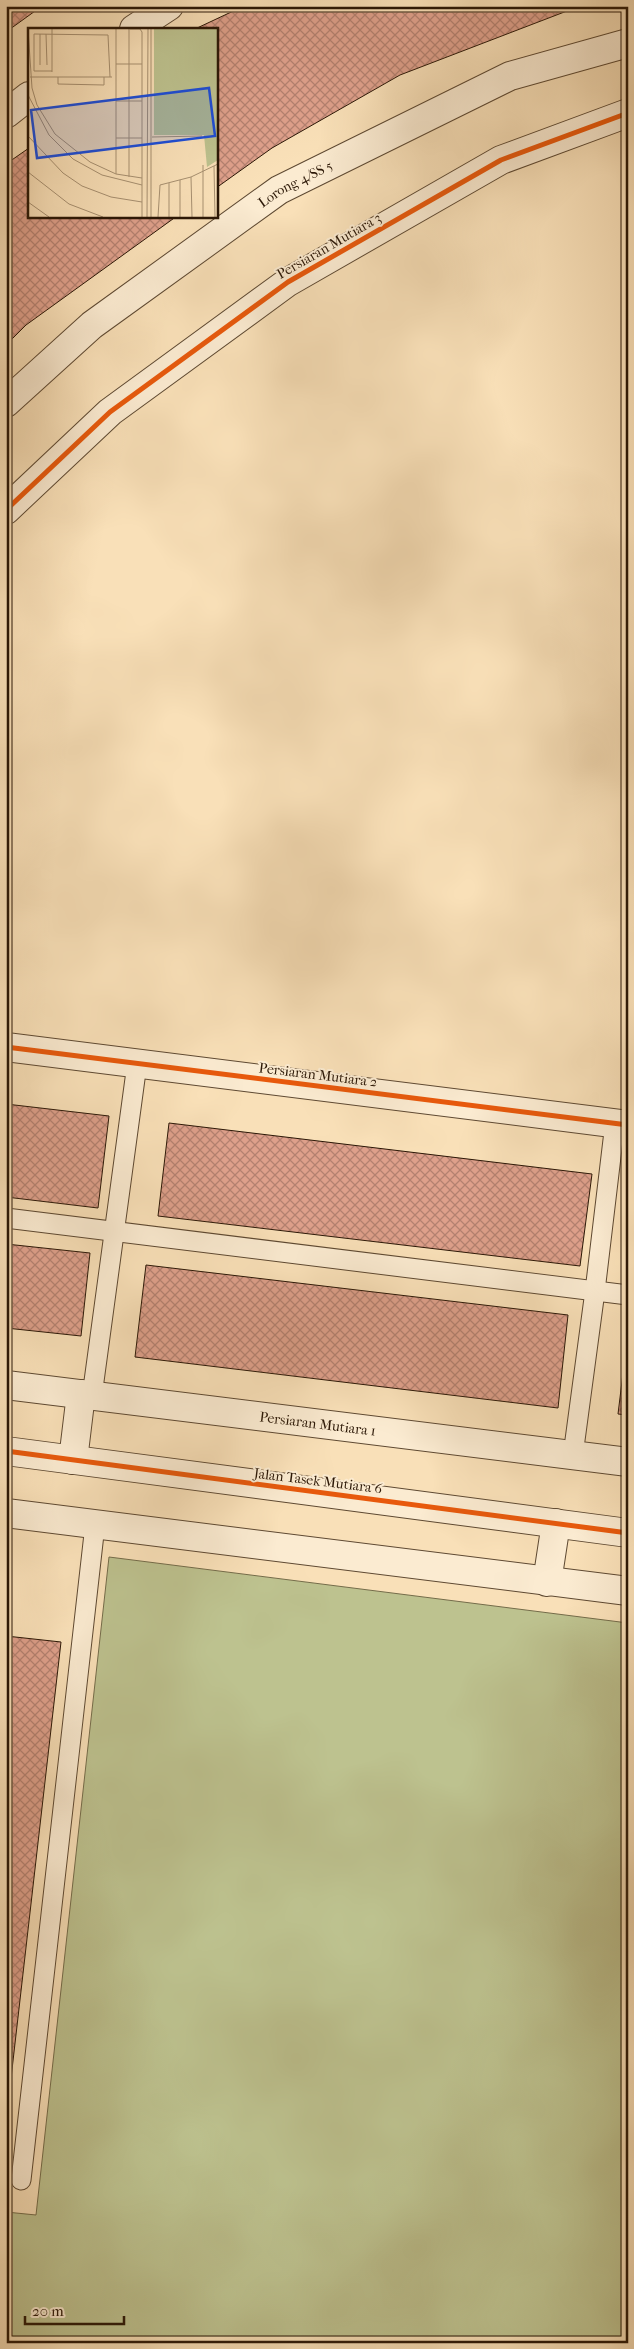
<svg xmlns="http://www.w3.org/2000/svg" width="634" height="2349" viewBox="0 0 634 2349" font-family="'IM FELL French Canon',serif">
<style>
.grass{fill:#bdc28f;stroke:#746c4a}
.building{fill:url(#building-cross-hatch);stroke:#2b1706}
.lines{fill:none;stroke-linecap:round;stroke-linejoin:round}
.service-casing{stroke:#5e4932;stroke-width:21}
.minor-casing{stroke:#5e4932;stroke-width:30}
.tertiary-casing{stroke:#5e4932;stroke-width:30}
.service{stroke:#fbebd1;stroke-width:19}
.minor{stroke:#fbebd1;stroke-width:28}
.tertiary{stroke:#fbebd1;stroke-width:28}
.cycleway-casing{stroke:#fbebd1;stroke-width:8}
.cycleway{stroke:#e8590c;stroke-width:5}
.labels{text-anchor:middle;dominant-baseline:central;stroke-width:4;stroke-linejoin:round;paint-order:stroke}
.street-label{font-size:14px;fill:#2b1706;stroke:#fbebd1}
.inset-road{fill:none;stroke:#a79071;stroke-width:1}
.view{fill:#1d4ed8;fill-opacity:0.15;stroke:#1d4ed8;stroke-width:2.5}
.inset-edge{fill:none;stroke:#2b1706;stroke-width:2.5}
</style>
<defs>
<pattern id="building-cross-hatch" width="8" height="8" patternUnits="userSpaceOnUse" patternTransform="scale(1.25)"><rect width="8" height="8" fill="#dea08b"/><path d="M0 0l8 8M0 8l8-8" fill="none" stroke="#b48170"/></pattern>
</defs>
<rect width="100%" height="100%" fill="#f9e0b8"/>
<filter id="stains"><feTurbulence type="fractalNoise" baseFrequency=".004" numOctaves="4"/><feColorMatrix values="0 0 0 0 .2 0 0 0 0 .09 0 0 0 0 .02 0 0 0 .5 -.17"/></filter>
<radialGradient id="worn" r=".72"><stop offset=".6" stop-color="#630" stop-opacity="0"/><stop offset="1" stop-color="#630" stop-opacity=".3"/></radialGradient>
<path class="grass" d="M109,1557L628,1623V2343H6V2212L36,2215Z"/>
<g class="building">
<path d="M6,6H42L6,32Z"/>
<path d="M244,6H580L400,75L272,148L216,188V29H195Z"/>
<path d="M29,148V216H177L26,325L6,345V164Z"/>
<path d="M6,1104L109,1116L98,1208L6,1197Z"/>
<path d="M169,1123L592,1174L580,1266L158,1216Z"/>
<path d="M6,1244L90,1253L81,1336L6,1328Z"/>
<path d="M146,1265L568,1315L558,1408L135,1357Z"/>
<path d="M628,1332V1415L618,1414Z"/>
<path d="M6,1636L61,1642L6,2122Z"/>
</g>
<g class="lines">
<g class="service-casing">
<g id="service">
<path d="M6,1218L628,1295"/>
<path d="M92,1396L137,1064"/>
<path d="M573,1455L595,1291L615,1123"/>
<path d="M21,2180L95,1525"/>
</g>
</g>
<g class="minor-casing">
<g id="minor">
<path d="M134,29L169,6"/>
<path d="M6,114L29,96"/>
<path id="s1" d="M6,403L92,325L279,190L510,76L628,43"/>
<path d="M6,510L110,412L288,282L501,160L628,113"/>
<path d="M6,1047L628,1125"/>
<path id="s2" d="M6,1385L628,1462"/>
<path d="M73,1460L81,1394"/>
</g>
</g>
<g class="tertiary-casing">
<g id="tertiary">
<path d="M6,1451L628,1533"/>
<path d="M6,1513L628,1591"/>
<path d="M547,1582L556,1523"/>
</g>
</g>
<use href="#service" class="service"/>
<use href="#minor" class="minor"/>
<use href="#tertiary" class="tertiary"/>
<g class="cycleway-casing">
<g id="cycleway">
<path d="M6,510L110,412L288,282L501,160L628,113"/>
<path d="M6,1047L628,1125"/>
<path d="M6,1451L628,1533"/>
</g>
</g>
<use href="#cycleway" class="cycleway"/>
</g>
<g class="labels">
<g class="street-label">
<text stroke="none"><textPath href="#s1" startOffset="364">Lorong 4/SS 5</textPath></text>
<text transform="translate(329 246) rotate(-30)">Persiaran Mutiara 3</text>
<text transform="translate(318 1075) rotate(7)">Persiaran Mutiara 2</text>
<text stroke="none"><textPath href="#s2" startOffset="314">Persiaran Mutiara 1</textPath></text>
<text transform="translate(318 1481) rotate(7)">Jalan Tasek Mutiara 6</text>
</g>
</g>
<g transform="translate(28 28)">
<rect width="190" height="190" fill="#f9e0b8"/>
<path d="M126,1H190V132L179,139L176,107H126Z" fill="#bdc28f"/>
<path class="inset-road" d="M0,1L4,60L9,77L27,106L62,134L88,146L114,150M24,1V44M102,1H112L114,4V189M123,1V189M12,6V37M18,6L19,37M88,36H114M24,43H6V6L80,7L82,49M2,49H84M30,49V56L76,57V49M0,67L21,107L45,131L74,147L114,157M88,73H114M0,108L35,145L54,158L83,169L114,174M124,109L174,108M88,110H114M175,137V189M186,138L187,189M0,144L41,176L75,189M88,146V1M101,149V1M163,149L164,189M152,152V189M0,174L21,189M119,189L120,1M130,189L132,157L163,149L190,136M141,189V155"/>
<path class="view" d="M181,60L187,108L9,130L3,82Z"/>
<rect width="190" height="190" class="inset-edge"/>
</g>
<rect width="634" height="2349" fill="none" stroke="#f9e0b8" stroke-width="25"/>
<rect x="8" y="8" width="619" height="2334" fill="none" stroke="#2b1706" stroke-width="2.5"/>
<rect x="12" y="12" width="609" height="2324" fill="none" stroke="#2b1706"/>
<path d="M25 2316v8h99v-8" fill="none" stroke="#2b1706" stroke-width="2.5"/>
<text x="32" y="2316" font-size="15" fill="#2b1706" stroke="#fbebd1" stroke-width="4" paint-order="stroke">20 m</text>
<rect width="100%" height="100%" filter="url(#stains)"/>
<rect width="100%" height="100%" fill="url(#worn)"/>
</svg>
